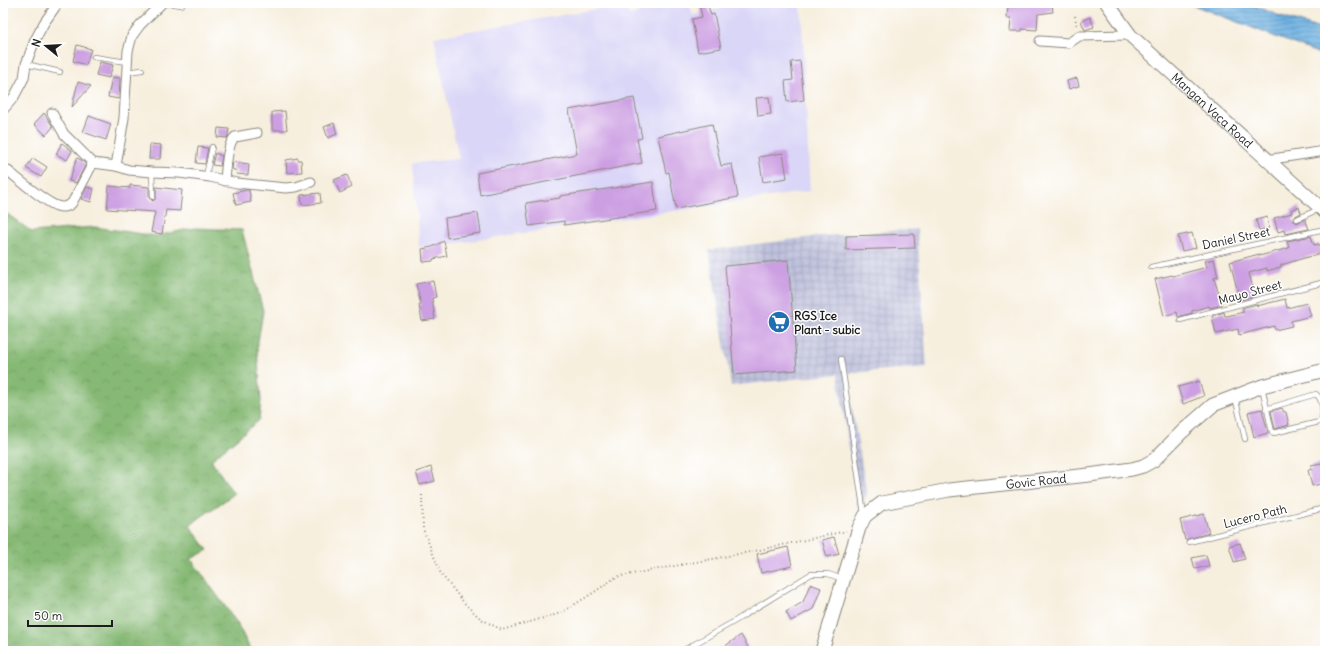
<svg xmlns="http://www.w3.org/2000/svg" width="1328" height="654" viewBox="0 0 1328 654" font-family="Delius,sans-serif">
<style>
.built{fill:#dad6f7}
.industrial{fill:url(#industrial-grid)}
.forest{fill:url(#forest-crowns);stroke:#516a48}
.water{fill:url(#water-rules);stroke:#44667e}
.building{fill:#cc9fe2}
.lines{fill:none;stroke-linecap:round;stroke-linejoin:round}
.lane-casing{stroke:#8a867d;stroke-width:6}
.street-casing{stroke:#8a867d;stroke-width:11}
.secondary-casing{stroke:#8a867d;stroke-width:15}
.path{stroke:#8a867d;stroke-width:2;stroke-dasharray:1 3;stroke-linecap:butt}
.lane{stroke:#fff;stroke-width:4.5}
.street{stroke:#fff;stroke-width:9}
.secondary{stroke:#fff;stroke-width:13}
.labels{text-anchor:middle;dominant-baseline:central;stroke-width:3;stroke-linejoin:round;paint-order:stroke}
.street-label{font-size:12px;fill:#1c1c1c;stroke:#fff}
.poi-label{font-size:12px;font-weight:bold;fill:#1c1c1c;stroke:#fff;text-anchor:start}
</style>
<defs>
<pattern id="industrial-grid" width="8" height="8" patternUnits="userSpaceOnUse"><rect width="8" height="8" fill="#c0c2dd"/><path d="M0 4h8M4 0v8" fill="none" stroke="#a4a6bd"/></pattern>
<pattern id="forest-crowns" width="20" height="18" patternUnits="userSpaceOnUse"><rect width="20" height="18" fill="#86b974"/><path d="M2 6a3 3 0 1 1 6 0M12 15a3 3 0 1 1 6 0" fill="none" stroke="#739e64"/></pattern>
<pattern id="water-rules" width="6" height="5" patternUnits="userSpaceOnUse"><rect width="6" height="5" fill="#6cb0e1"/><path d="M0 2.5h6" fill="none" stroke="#588eb6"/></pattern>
</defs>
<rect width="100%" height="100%" fill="#fff"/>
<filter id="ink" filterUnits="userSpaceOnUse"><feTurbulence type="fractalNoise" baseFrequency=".025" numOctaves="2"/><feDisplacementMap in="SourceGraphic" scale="8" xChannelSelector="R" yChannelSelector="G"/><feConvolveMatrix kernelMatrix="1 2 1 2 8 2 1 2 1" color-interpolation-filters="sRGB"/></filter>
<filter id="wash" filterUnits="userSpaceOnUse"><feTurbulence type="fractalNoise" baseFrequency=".012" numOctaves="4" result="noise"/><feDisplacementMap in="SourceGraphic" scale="16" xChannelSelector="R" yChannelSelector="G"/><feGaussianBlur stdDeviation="0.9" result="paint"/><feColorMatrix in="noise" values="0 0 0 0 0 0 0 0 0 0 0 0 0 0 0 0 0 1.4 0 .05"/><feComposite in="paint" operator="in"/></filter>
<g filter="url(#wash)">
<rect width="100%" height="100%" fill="#f7efde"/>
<path class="built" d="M681,3H689L693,15L742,3H801L810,191L457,243L419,247L413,163L459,159L434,37L626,4L629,15Z"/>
<path class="industrial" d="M917,229L927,367L846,373L867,495L858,510L838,374L731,386L709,250L812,237Z"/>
<path class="forest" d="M3,211L32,232L95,227L156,236L194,228L242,230L263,311L257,348L261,400L259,420L211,460L234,494L198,519L190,526L208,550L191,559L237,623L251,651H3Z"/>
<path class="water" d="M1188,3H1248L1285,18L1325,30V56Z"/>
<g id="blocks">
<g class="building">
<path d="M699,3H707L711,15L714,14L721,48L698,52L692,19L702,17Z"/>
<path d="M1026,3H1052L1053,12L1038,14L1037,30L1022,29V31H1010L1011,18H1007L1008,5H1026Z"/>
<path d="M1090,17L1094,27L1085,30L1081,21Z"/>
<path d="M77,45L91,49L86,65L73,61Z"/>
<path d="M800,61L804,100L787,102L785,81L793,80L791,62Z"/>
<path d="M100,62L113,65L109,78L96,75Z"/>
<path d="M112,77L120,78L119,99L108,97Z"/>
<path d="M1077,78L1079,86L1069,89L1067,81Z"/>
<path d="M78,82L91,86L72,107Z"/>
<path d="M769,97L771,114L758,116L756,98Z"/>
<path d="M634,98L642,138L637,139L642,163L480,195L477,173L577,154L569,110Z"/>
<path d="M285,111L287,130H272V112Z"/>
<path d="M44,113L53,127L46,135L34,124Z"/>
<path d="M89,116L111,124L106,140L83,132Z"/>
<path d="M334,123L337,134L328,138L324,127Z"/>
<path d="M712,124L721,166L732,164L738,197L676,209L669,172L666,173L658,136Z"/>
<path d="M218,128L229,129L228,135L227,138L217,137Z"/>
<path d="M62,143L72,151L67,160L56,154Z"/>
<path d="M150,144L161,145L160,159H149Z"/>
<path d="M198,147L208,148L205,164L196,163Z"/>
<path d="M215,153L222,156L220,166L212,165Z"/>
<path d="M783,153L787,178L763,182L759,157Z"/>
<path d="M33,158L47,167L41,177L26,168Z"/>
<path d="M77,158L81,160L86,164L76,183L69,181Z"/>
<path d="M298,158V160H301L302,172L287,173L286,160Z"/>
<path d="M233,162L249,164L248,175L236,174L237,171L232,169Z"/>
<path d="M347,175L352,187L340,193L334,180Z"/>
<path d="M653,182L657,211L564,225V221L529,226L526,203L560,198V196Z"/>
<path d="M130,185L149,187V198L153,201L156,198V187L182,190L180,211L166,210L162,234L151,232L155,212L107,209L109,186L130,188Z"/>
<path d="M87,187L94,189L91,202L81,199Z"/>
<path d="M246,190H249L251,202L236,205L233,193Z"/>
<path d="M320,193L321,203L302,205L301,195Z"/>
<path d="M1299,207L1301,213L1294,217L1293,220L1297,223L1305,219L1309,229L1285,234L1284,230L1278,232L1274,218L1292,213L1291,210Z"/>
<path d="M478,213L481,233L447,238L445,218Z"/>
<path d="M1267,217L1269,228L1259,230L1256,220Z"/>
<path d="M1192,233L1196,248L1182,251L1178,236Z"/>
<path d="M914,234L915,248L846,250V236Z"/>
<path d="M1311,236L1314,245L1319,244L1321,253L1281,265V267L1267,271V268L1249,273L1255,296L1240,300L1230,262L1259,254V256L1289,248L1287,241Z"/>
<path d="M444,241L447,256L433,259V261L423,262L422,249L432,247Z"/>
<path d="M1214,259L1218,277L1214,278L1222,305L1210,308L1209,306L1192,311V313L1178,317L1177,312L1164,316L1155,279L1172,275L1173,276L1207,267L1205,261Z"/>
<path d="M788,260L797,370L734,375L725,266Z"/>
<path d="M433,281L436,297L432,298L435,319L422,321L419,305H421L416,284Z"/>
<path d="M1285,299L1287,308L1307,303L1311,316L1291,321L1292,326L1275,330L1274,326L1239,335L1238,329L1216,334L1212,316L1224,312L1225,316H1227L1244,312L1242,308L1257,304V306Z"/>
<path d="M1199,381L1204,396L1183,404L1178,387Z"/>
<path d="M1282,408L1284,412H1286L1289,425L1275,429L1271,411Z"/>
<path d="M1262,409L1268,433L1254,437L1248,412Z"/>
<path d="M1321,463L1323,467L1325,466V483L1312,486L1308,470L1312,469L1311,465Z"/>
<path d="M431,467L435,481L420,485L416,472Z"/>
<path d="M1204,514L1209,533L1185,540L1180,520Z"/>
<path d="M834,537L839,554L827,557L822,540Z"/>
<path d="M1240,543L1245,559L1234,562L1229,546Z"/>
<path d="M788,547L792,566L761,573L757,554Z"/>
<path d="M1206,555L1209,566L1195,569L1192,558Z"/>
<path d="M810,584L821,588L813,609L791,621L786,612L803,602Z"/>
<path d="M741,635L748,647L741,651H718Z"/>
</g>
</g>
</g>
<g filter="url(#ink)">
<use href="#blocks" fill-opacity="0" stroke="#8a867d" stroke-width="1"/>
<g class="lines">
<g class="lane-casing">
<g id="lane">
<path d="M164,3L182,5"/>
<path d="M94,57L127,62"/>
<path d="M26,64L60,72"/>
<path d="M126,72L142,70"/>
<path d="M152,172L153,197"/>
<path d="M206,176L212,147"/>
<path d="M1297,219L1319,209"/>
<path d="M1151,267L1325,229"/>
<path d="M1180,320L1325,282"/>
<path d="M841,359L864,514"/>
<path d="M1262,387L1272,432L1274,433L1319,422C1326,416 1322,399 1316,394L1266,409"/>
<path d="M1235,397L1245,439"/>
<path d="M1189,542L1325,508"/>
<path d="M684,650L735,621L811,574H828L843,579"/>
</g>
</g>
<g class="street-casing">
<g id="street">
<path d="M1040,41L1069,43L1079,36L1130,35"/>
<path d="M3,110L14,97L24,78L26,64L35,40L44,23L58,3"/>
<path d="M52,113L64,134L93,163"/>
<path d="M1266,160L1325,151"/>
<path d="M116,166L124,118L128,51L132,36L140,25L162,3"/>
<path d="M3,167C15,176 44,202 57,206C63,208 68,207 72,203L93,163L116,166L129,170L152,172L179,173L210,177L237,183L286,188L296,187L311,182"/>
<path d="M225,181C226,170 227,143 235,137L257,133"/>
</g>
</g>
<g class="secondary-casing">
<g id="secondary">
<path id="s1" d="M1107,3L1130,35L1325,212"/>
<path id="s2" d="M822,651L859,528L865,516L882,503L949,490L1089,475L1132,469L1143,466L1154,460L1183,431L1213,405L1262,386L1325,370"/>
</g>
</g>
<g class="path">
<path d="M1075,16L1077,27"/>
<path d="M422,495L423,529L441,574L466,605L481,619L502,630L561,613L596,591L616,577L755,551L846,531"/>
</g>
<use href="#lane" class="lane"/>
<use href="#street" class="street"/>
<use href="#secondary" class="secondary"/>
</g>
</g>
<defs>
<g id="supermarket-disc" transform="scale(1.15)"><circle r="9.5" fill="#1f6fb2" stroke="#fff"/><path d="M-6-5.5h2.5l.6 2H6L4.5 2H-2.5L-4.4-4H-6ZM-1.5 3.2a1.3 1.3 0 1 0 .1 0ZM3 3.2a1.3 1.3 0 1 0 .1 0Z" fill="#fff"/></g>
</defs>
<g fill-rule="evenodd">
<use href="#supermarket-disc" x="779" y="322"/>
</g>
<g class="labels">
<g class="street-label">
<text stroke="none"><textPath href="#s1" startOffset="151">Mangan Vaca Road</textPath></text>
<text transform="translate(1236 238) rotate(-12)">Daniel Street</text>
<text transform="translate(1250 292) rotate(-15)">Mayo Street</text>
<text stroke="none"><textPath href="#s2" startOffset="319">Govic Road</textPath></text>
<text transform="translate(1255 516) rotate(-14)">Lucero Path</text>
</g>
<g class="poi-label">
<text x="794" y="315">RGS Ice<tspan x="794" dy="14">Plant - subic</tspan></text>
</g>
</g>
<rect width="1328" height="654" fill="none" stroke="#fff" stroke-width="16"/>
<g transform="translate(46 46) rotate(288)" stroke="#ffffff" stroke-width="3" paint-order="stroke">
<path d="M0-3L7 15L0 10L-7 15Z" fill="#1c1c1c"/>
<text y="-6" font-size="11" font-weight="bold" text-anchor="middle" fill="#1c1c1c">N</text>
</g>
<path d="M28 620v6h84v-6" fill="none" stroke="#1c1c1c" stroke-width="2"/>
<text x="34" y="620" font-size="12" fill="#1c1c1c" stroke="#ffffff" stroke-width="3" paint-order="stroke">50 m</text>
</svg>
